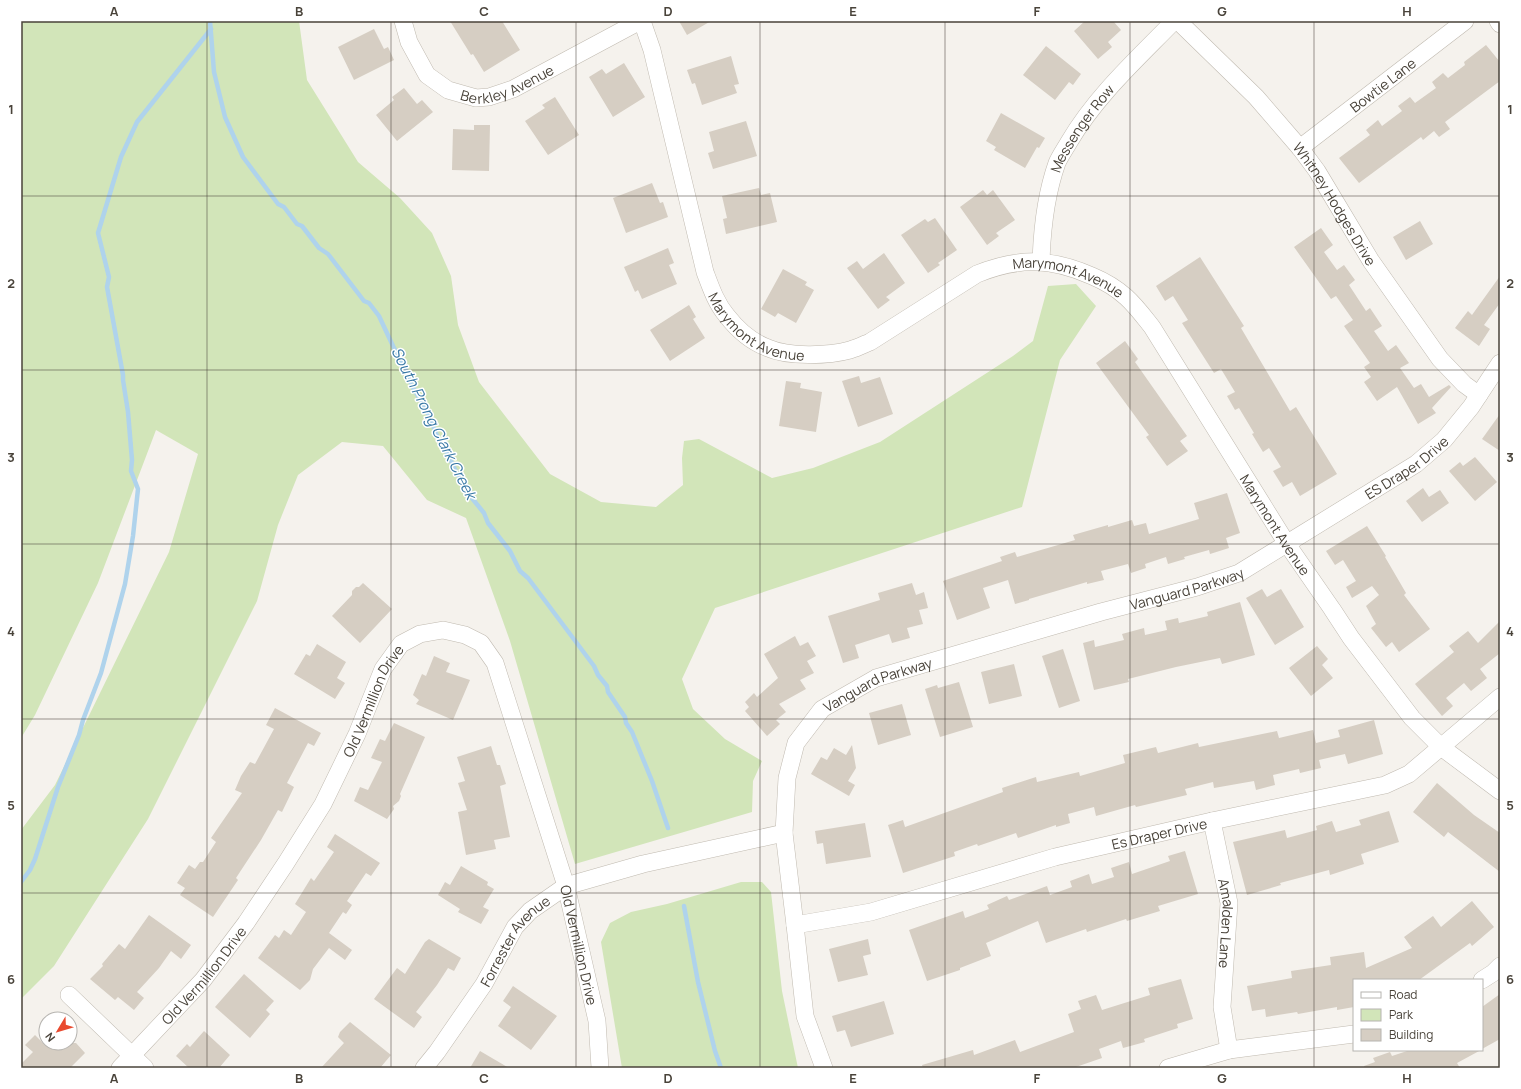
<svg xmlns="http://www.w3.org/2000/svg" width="1521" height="1089" viewBox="0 0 1521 1089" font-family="Manrope,sans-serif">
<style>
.green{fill:#d2e5b9}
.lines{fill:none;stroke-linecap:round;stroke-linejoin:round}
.stream{stroke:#afd3ec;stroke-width:4.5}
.building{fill:#d6cec3}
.minor-casing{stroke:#c0bab0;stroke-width:18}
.minor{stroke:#fff;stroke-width:17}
.grid{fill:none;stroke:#49433a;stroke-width:1;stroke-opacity:0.55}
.labels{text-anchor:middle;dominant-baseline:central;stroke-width:3;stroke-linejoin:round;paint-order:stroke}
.street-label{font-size:14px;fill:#49433a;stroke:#fff}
.water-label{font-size:15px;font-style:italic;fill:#3979a6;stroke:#fff}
.neatline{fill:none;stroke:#49433a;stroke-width:1.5}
.grid-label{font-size:13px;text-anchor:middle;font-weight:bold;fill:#49433a}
</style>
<rect width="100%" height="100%" fill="#f5f2ed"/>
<g class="green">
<path d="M21,21H299L307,80L358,162L400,198L432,233L451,276L458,325L479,382L550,474L601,502L656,507L683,485L682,458L684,441L699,439L772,478L813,468L880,442L1013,356L1033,341L1048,286L1076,284L1096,306L1060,360L1022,507L715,608L682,679L693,709L725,739L762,761L753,781L752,812L575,864L510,641L466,518L427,500L383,446L342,442L298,475L278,525L257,601L148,819L54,966L21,999V830L55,785L169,552L198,454L156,430L98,583L35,715L21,738Z"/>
<path d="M741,882H762L771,892L782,991L798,1068H622L601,942L610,923L631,912L667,904Z"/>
</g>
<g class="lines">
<g class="stream">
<path d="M210,21L214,72L225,117L243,157L278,204L284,207L297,224L302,226L319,248L328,254L364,301L369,303L379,316L393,346L406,370L412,386L426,409L441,445L448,454L457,474L470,491L471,497L484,513L488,523L510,551L520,571L528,578L594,666L598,675L607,686L608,692L625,717L626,723L632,732L652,781L668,828"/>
<path d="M21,882L30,870L35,859L58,787L79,735L83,720L101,673L125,584L133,536L138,489L131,471L132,460L128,412L123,380V375L107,287L109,277L98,233L121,157L137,122L211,29"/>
<path d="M684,906L698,982L715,1051L721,1068"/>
</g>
</g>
<g class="building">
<path d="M450,21H502L520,50L484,72L473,54L471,55Z"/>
<path d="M679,21H711L687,35Z"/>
<path d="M1085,21H1113L1121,30L1108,42L1112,47L1098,59L1074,31Z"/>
<path d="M374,29L384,49L388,47L394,60L354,80L338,47Z"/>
<path d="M1486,45L1500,62V81L1445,122L1450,129L1439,137L1434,131L1423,140L1421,137L1359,183L1339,158L1370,135L1366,130L1378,120L1382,126L1402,111L1398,106L1410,97L1415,103L1436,88L1432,82L1443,73L1448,78L1465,65L1464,62Z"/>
<path d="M1046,46L1081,74L1073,85L1069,82L1055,100L1023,75Z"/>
<path d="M731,56L739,84L734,85L737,93L702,105L695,83L692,84L687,70Z"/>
<path d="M624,63L645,97L613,117L589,77L602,69L606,74Z"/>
<path d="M404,88L417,104L422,100L433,112L397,141L376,115L394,100L392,97Z"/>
<path d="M555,97L579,135L548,155L525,121L545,108L542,105Z"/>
<path d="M1001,113L1045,138L1039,148L1037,147L1025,168L994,150L996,147L986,141Z"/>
<path d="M746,121L757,156L713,169L708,153L714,151L709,132Z"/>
<path d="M474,125H490L489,171L452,170L453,129L474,130Z"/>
<path d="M652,183L660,203L663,202L668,217L626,233L613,198Z"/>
<path d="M759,188L761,195L770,193L777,222L726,234L723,219L727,218L722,196Z"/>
<path d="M983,190L987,195L993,190L1015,220L996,233L999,236L987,245L960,207Z"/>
<path d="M935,218L957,250L938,263L940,265L928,273L901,235L925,219L928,222Z"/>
<path d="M1420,221L1433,244L1406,260L1393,237Z"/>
<path d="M1321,228L1333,245L1324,252L1337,270L1344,265L1355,280L1349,285L1366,311L1370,308L1382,326L1374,331L1388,351L1396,345L1409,363L1400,368L1414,388L1421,384L1429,397L1449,385L1451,387L1432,408L1436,413L1418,424L1397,387L1377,401L1364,382L1371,377L1364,367L1370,363L1344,326L1353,320L1336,296L1331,299L1294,247Z"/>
<path d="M668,248L674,263L669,265L677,284L642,299L638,290L635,292L624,267Z"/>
<path d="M884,253L905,283L886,297L890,300L878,309L847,268L857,261L863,269Z"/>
<path d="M1200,257L1244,326L1241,328L1290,411L1296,407L1337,474L1300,496L1292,482L1283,487L1273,471L1281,467L1269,448L1263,452L1252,434L1254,433L1239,408L1235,410L1227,396L1235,392L1221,369L1214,373L1182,323L1188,320L1173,296L1165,301L1156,286Z"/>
<path d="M783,269L807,282L805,285L814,290L796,323L778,313L775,317L761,309Z"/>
<path d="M1500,276V303L1484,325L1490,329L1479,346L1455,328L1468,311L1472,315Z"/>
<path d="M689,305L696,317L693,319L705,338L670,361L650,330Z"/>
<path d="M1125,341L1138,359L1135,362L1187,436L1180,441L1188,451L1167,466L1146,437L1149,435L1096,363Z"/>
<path d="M859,376L861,383L880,377L893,414L858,427L842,381Z"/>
<path d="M786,381L801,383L800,388L822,392L816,432L779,426Z"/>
<path d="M1500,414V451L1482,439Z"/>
<path d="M1475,457L1497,482L1475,501L1449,471L1460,462L1463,466Z"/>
<path d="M1423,488L1429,497L1440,490L1449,503L1422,522L1406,501Z"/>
<path d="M1227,493L1240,533L1226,538L1229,548L1210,554L1209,550L1184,557L1185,559L1168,564L1166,557L1145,564L1146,568L1131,573L1128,564L1101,571L1104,580L1087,584V582L1029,599V600L1015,604L1008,580L983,588L990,608L957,620L943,581L1002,561L1000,557L1015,552L1017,557L1075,540L1073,535L1108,525V527L1132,520L1134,526L1146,523L1149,534L1199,519L1194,503Z"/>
<path d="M1367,526L1386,556L1385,557L1406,593L1404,595L1430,629L1399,652L1392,642L1386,647L1371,628L1376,624L1366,606L1379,595L1372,586L1352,598L1346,587L1356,581L1343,560L1335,565L1326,551Z"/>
<path d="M363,583L392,609L360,643L332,616L352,595V591L356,587H359Z"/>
<path d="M912,583L916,595L924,592L928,608L919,610L923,624L907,628L910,638L892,643L889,634L855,645L859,658L843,663L828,616L880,600L878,593Z"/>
<path d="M1262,589L1267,597L1281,589L1304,627L1275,645L1246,598Z"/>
<path d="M1240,602L1255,655L1222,664L1220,658L1176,667L1128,679L1129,682L1094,690L1083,643L1094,640L1095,647L1124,640L1122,634L1144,628L1145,635L1167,630L1165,621L1178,618L1179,623L1208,616L1207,612Z"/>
<path d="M1500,621V653L1480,669L1487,678L1471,691L1464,683L1446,698L1453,706L1442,716L1415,684L1454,652L1449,646L1468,631L1478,643Z"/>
<path d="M795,636L800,646L808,642L816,656L807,661L814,673L800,680L806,689L779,704L786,712L776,720L780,724L767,736L745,711L749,707L745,702L754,693L757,697L778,678L764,654Z"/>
<path d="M317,644L346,662L337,678L345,683L335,699L294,674L306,654L310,656Z"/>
<path d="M1317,646L1328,659L1322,665L1333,678L1311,696L1289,668Z"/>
<path d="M1063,649L1080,701L1059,708L1042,656Z"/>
<path d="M434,656L450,663L446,672L470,680L453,720L416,704L419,700L413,695L422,674L426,676Z"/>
<path d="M1014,664L1022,696L989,704L981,672Z"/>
<path d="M959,682L973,727L940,737L925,689L937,685L938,688Z"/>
<path d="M902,704L911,735L878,745L869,713Z"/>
<path d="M275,708L321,733L314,746L308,743L287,783L294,787L282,812L278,810L261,840L236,878L238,880L213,917L180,895L185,888L177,883L189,865L195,869L200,862H203L216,842L211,838L242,793L235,790L241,776L250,762L255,764L274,729L266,725Z"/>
<path d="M1374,720L1383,754L1348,764L1345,754L1319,760L1321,768L1300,773L1299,769L1273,775L1275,785L1256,790L1254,781L1214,788L1213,782L1185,789L1187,795L1136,807L1135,805L1096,816L1094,807L1068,814L1070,823L1056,827V825L1018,838L1016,833L978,846L977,844L954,852L955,856L903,873L888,825L903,820L905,827L1003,792L1002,788L1036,777L1037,782L1079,772L1080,776L1125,763L1123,755L1156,747L1158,753L1198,743L1199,747L1277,731L1279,738L1313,730L1316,743L1340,737L1338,730Z"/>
<path d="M394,723L425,737L400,794L401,796L399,801L393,806L394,809L387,819L354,801L360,787L368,790L382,762L371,758L380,739L385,741Z"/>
<path d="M852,745L856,768L848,781L855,785L849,796L811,774L821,757L827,760L834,748L846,755Z"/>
<path d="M491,746L497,765H500L506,784L500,786L510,837L494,840L496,849L466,855L458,812L467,810L458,783L465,781L457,757Z"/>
<path d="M1437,783L1474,815L1500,833V872L1448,832L1444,837L1413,812Z"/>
<path d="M1389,811L1399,842L1361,854L1364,864L1330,875L1329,870L1280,883L1281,885L1247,895L1233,842L1285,830L1287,838L1317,830L1316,826L1332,821L1336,832L1361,825L1359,820Z"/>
<path d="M865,823L871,857L826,864L823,843L817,844L815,831Z"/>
<path d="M335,834L380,863L371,876L366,873L347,901L352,905L346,914L343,912L329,933L352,950L345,960L329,948L313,969L310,980L300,990L258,958L275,935L279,938L284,930L291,935L306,912L295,904L311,878L314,881L334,852L327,847Z"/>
<path d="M1185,851L1198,894L1158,906L1160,911L1127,921L1126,919L1087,932L1086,929L1046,943L1038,921L986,943L991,956L960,968V970L927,981L909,930L963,911L965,918L989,909L987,905L1007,896L1009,900L1047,886L1050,895L1072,887L1070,881L1089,874L1092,884L1114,877L1111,868L1129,862L1132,874L1170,861L1168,856Z"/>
<path d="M461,866L488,882L487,885L494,889L483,907L489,910L481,924L458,912L460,909L438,895L445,882L450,885Z"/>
<path d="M1472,901L1494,927L1472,946L1470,943L1419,980H1354V1007L1337,1010V1007L1298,1014L1297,1012L1266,1017L1265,1009L1252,1011L1247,986L1292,978L1291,971L1331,965L1330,957L1364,952L1366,968L1412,948L1404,937L1433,916L1441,927Z"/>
<path d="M149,915L191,945L181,959L171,951L159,968L137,992L144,998L134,1010L118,997L115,1000L90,979L103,966L102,964L119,944L125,949Z"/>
<path d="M429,939L461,958L454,971L448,968L437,985L416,1012L422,1017L414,1028L374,999L397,968L405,974L425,942Z"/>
<path d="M868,939L871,954L863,956L868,975L838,982L829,949Z"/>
<path d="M244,974L274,1001L266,1010L270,1014L250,1038L215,1007Z"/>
<path d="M1181,979L1193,1019L1177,1024L1178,1028L1144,1039L1145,1042L1123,1048L1121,1041L1099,1049L1102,1058L1073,1068H923L922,1065L973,1050L974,1055L1015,1040L1020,1052L1074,1032L1068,1014L1081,1009L1078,1001L1096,995L1102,1010L1150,995L1148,988Z"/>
<path d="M513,986L557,1016L531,1050L498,1026L511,1007L503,1001Z"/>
<path d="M1500,994V1039L1482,1049V1007Z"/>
<path d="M884,1001L894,1034L851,1047L845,1030L837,1032L832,1016Z"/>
<path d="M350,1022L391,1055L380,1068H321L344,1043L338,1037L340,1032Z"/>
<path d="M204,1031L230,1055L219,1068H189L176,1056L187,1044L190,1047Z"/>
<path d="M35,1035L43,1043H76L85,1053L70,1068H21V1064L33,1052L25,1045Z"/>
<path d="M1410,1050H1481L1457,1063L1460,1068H1364V1066L1375,1062L1373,1058L1390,1052L1392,1056Z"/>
<path d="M480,1051L509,1068H470Z"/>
</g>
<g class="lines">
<g class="minor-casing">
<g id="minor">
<path id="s1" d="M403,21L409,42L427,75L448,90L476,98L489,97L513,89L640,21"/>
<path id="s2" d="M642,21L652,50L705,272C711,288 716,303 727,316C737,329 752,342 768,348C788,357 828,356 850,350C857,348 863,345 870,342L977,274C1019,257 1051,258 1092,276C1104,281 1116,288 1126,297C1136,306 1144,317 1152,327L1287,544L1332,609L1351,638L1412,718L1441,747L1500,791"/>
<path id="s3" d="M1178,21L1256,97L1300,148L1317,171L1371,261L1440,359L1464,384L1479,395"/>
<path d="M1498,21L1500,24"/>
<path id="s4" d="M1300,148L1465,21"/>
<path id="s5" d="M1041,262C1042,229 1046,194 1057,163C1060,156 1065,149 1069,142C1096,96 1137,59 1174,21"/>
<path id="s6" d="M1212,821L1229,903L1222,1007L1229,1050"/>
<path id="s7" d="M795,925L871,912L1055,857L1212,821L1385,785L1409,774L1500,697"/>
<path d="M1482,980L1493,973L1500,966"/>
<path d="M69,995L145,1068"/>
<path id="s8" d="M120,1068L203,980L246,923L286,863L323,804L357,734L383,669L401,644L420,634L443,630L465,635L481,643L495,663L566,886L597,1021L600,1068"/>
<path id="s9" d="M424,1068L437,1052L484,984L515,927L530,911L566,886L643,864L784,833"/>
<path id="s10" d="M824,1068L805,1016L795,925L784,833L787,778L796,743L822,709L876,678L1101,612L1197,587L1239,573L1416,464L1444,440L1471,407L1500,363"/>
<path d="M1168,1068L1229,1050L1354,1034"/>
</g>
</g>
<use href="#minor" class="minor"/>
</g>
<path class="grid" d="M207,21V1068M391,21V1068M576,21V1068M760,21V1068M945,21V1068M1130,21V1068M1314,21V1068M21,196H1500M21,370H1500M21,544H1500M21,719H1500M21,893H1500"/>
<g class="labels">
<g class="street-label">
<text stroke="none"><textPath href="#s1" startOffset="148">Berkley Avenue</textPath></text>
<text stroke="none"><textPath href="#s4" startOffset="104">Bowtie Lane</textPath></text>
<text stroke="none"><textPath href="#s5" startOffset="143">Messenger Row</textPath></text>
<text stroke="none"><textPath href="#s3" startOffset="242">Whitney Hodges Drive</textPath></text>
<text stroke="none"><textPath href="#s2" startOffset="688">Marymont Avenue</textPath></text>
<text stroke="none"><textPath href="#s2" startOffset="340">Marymont Avenue</textPath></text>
<text stroke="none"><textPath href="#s10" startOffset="1012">ES Draper Drive</textPath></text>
<text stroke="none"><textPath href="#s2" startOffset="1024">Marymont Avenue</textPath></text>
<text stroke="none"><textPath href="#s10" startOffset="759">Vanguard Parkway</textPath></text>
<text stroke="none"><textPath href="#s10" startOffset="435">Vanguard Parkway</textPath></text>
<text stroke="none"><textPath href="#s8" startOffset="449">Old Vermillion Drive</textPath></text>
<text stroke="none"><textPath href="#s7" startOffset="376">Es Draper Drive</textPath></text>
<text stroke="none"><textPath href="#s6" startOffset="104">Amalden Lane</textPath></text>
<text stroke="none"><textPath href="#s9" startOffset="157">Forrester Avenue</textPath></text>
<text stroke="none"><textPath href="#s8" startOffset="917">Old Vermillion Drive</textPath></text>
<text stroke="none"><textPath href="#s8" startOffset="125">Old Vermillion Drive</textPath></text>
</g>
<g class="water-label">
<text transform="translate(434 423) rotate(63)">South Prong Clark Creek</text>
</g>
</g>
<rect width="1521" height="1089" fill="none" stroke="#ffffff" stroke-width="44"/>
<rect x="1353" y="979" width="130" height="72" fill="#ffffff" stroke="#b6b4b0"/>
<rect x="1361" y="992" width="20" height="6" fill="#ffffff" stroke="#b6b4b0"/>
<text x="1389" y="999" font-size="12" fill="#49433a">Road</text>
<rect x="1361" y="1009" width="20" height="12" fill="#d2e5b9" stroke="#b6b4b0"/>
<text x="1389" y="1019" font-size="12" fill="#49433a">Park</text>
<rect x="1361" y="1029" width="20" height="12" fill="#d6cec3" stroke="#b6b4b0"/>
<text x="1389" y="1039" font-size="12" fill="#49433a">Building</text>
<g transform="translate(58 1031) rotate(232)"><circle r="19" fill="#ffffff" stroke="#b6b4b0"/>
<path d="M0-3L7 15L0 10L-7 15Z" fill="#e94a2f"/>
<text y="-6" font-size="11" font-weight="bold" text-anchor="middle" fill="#49433a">N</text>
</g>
<rect x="22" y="22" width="1477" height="1045" class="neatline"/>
<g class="grid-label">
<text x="114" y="16">A</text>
<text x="299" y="16">B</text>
<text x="484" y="16">C</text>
<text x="668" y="16">D</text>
<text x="853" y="16">E</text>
<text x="1037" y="16">F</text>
<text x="1222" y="16">G</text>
<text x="1407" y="16">H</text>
<text x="11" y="114">1</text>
<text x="1510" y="114">1</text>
<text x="11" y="288">2</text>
<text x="1510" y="288">2</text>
<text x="11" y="462">3</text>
<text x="1510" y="462">3</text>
<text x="11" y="636">4</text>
<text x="1510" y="636">4</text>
<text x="11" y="810">5</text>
<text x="1510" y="810">5</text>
<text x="11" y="984">6</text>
<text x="1510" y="984">6</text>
<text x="114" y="1083">A</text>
<text x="299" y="1083">B</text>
<text x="484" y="1083">C</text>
<text x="668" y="1083">D</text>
<text x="853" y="1083">E</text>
<text x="1037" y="1083">F</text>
<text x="1222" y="1083">G</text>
<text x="1407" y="1083">H</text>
</g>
</svg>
